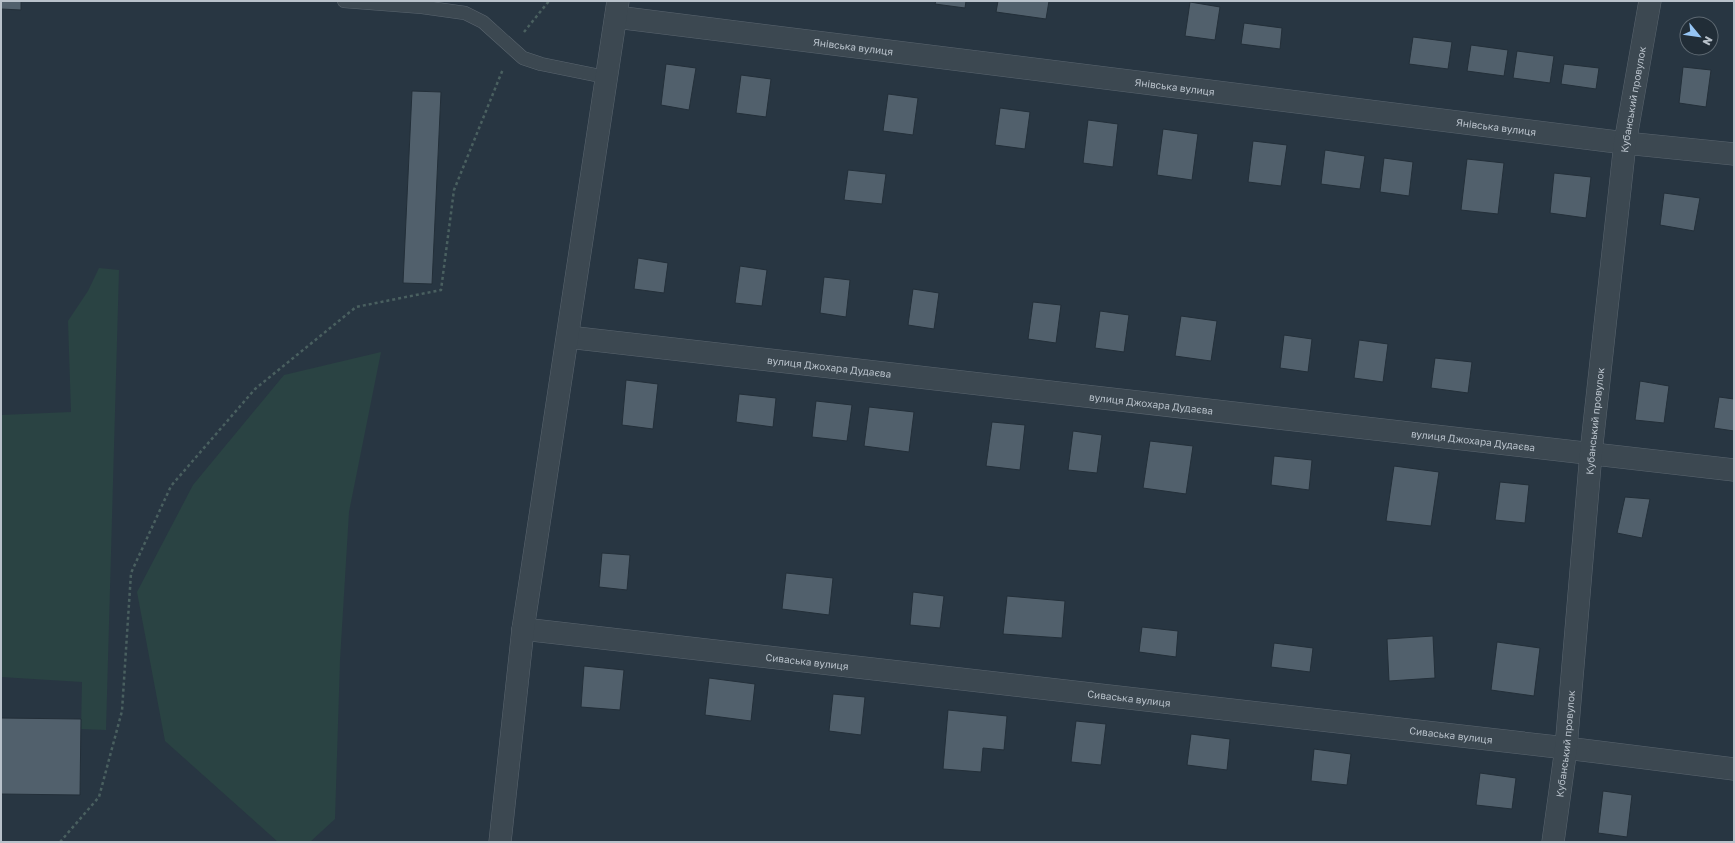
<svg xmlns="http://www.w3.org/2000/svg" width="1735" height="843" viewBox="0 0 1735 843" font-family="'Golos Text',sans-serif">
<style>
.green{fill:#2a4343}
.building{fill:#51606c;stroke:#232f39}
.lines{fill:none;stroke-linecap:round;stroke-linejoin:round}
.service-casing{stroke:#5a656f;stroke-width:14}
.minor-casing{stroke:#5a656f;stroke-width:23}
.tertiary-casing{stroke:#5a656f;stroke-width:23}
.path{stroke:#4a6060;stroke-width:2.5;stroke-dasharray:3 3;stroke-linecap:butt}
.service{stroke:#3c4851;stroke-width:13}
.minor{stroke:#3c4851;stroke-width:22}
.tertiary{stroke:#3c4851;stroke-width:22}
.labels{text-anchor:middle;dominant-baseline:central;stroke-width:4;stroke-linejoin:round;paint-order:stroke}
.street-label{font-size:10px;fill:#b9c2cb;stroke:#212d37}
</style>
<rect width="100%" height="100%" fill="#283642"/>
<g class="green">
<path d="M99,268L119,270L106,730L81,729L82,682L1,677V415L71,412L68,321L88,291Z"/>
<path d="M381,352L349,512L340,660L335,819L310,842H278L165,741L137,592L193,485L284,375Z"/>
</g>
<g class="building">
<path d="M1,1H21V10L1,9Z"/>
<path d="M936,1H966L965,8L935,4Z"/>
<path d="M998,1H1049L1046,19L996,12Z"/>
<path d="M1190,2L1220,7L1215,40L1185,36Z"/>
<path d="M1244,23L1282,28L1280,49L1241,44Z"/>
<path d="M1413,37L1452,42L1448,69L1409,64Z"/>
<path d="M1471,45L1508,50L1504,76L1467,71Z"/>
<path d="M1517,51L1554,56L1550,83L1513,78Z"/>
<path d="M666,64L696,68L689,110L661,105Z"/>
<path d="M1564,64L1599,68L1596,89L1561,84Z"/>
<path d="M1683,67L1711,70L1706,107L1679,103Z"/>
<path d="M741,75L771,79L766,117L736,113Z"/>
<path d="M412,91L441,92L432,284L403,283Z"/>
<path d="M888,94L918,98L913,135L883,131Z"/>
<path d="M1000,108L1030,112L1025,149L995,145Z"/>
<path d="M1088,120L1118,124L1113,167L1083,163Z"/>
<path d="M1163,129L1198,134L1192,180L1157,175Z"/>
<path d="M1253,141L1287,145L1281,186L1248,182Z"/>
<path d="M1325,150L1365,156L1360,189L1321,184Z"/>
<path d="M1384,158L1413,162L1409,196L1380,192Z"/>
<path d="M1467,159L1504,163L1498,214L1461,210Z"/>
<path d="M848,170L886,174L882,204L844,200Z"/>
<path d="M1554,173L1591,177L1586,218L1550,213Z"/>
<path d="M1664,193L1700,198L1694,231L1660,225Z"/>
<path d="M638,258L668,263L664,293L634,289Z"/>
<path d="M740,266L767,270L762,306L735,303Z"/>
<path d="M824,277L850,280L846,317L820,313Z"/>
<path d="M913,289L939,293L934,329L908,325Z"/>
<path d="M1033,302L1061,305L1056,343L1028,339Z"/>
<path d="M1100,311L1129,315L1124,352L1095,348Z"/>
<path d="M1181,316L1217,321L1211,361L1175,356Z"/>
<path d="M1284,335L1312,339L1308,372L1280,368Z"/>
<path d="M1359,340L1388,344L1383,382L1354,378Z"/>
<path d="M1435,358L1472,362L1468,393L1431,388Z"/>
<path d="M626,380L658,384L653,429L622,425Z"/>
<path d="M1640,381L1669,386L1664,423L1635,420Z"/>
<path d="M739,394L776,398L773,427L736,422Z"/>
<path d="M1719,397L1734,399V431L1714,428Z"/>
<path d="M816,401L852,405L847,441L812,437Z"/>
<path d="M869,407L914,412L909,452L864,446Z"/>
<path d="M992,422L1025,425L1020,470L986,466Z"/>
<path d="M1073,431L1102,435L1097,473L1068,470Z"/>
<path d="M1150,441L1193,446L1186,494L1143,488Z"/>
<path d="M1274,456L1312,460L1309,490L1271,485Z"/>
<path d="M1394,466L1439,472L1431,526L1386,521Z"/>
<path d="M1500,482L1529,485L1525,523L1495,520Z"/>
<path d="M1625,497L1650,499L1642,538L1617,533Z"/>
<path d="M602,553L630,555L627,590L599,587Z"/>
<path d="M786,573L833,578L829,615L782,609Z"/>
<path d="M913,592L944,596L940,628L910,625Z"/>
<path d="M1007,596L1065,601L1062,638L1003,634Z"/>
<path d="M1142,627L1178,631L1176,657L1139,652Z"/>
<path d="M1433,636L1435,678L1389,681L1387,639Z"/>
<path d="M1497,642L1540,648L1534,696L1491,690Z"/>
<path d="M1274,643L1313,648L1310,672L1271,667Z"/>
<path d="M584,666L624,670L620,710L581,707Z"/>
<path d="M709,678L755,684L751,721L705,715Z"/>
<path d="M833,694L865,697L861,735L829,731Z"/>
<path d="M948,710L1007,716L1004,750L983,748L981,772L943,769Z"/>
<path d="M1,718L81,719L80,795L1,794Z"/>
<path d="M1076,721L1106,724L1101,765L1071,762Z"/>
<path d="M1191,734L1230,739L1227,770L1187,765Z"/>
<path d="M1314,749L1351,754L1347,785L1311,781Z"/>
<path d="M1480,773L1516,778L1512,809L1476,805Z"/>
<path d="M1603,791L1632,795L1627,837L1598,833Z"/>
</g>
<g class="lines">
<g class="service-casing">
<path id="service" d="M344,1L422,7L465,13L483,22L523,58L541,64L605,77"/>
</g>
<g class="minor-casing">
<g id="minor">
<path id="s1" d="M616,17L1625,143L1734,154"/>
<path id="s2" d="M568,337L1734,470"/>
<path id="s3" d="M523,629L1566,748L1734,769"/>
<path d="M500,842L523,629L618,1"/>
</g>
</g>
<g class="tertiary-casing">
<g id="tertiary">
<path id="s4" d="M1553,842L1566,748L1591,453L1625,143L1650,1"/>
</g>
</g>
<g class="path">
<path d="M524,32L549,1"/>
<path d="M60,842L99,797L122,711L131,573L171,486L255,389L356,307L441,290L454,190L503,69"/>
</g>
<use href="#service" class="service"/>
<use href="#minor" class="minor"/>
<use href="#tertiary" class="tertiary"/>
</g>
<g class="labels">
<g class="street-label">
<text stroke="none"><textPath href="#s1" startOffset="239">Янівська вулиця</textPath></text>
<text stroke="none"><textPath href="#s1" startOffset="563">Янівська вулиця</textPath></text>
<text stroke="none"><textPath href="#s4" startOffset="747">Кубанський провулок</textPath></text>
<text stroke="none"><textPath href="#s1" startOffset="887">Янівська вулиця</textPath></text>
<text stroke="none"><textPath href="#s2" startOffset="263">вулиця Джохара Дудаєва</textPath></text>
<text stroke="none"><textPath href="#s2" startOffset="587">вулиця Джохара Дудаєва</textPath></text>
<text stroke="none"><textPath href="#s4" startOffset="423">Кубанський провулок</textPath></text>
<text stroke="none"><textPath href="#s2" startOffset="911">вулиця Джохара Дудаєва</textPath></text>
<text stroke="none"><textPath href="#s3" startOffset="286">Сиваська вулиця</textPath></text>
<text stroke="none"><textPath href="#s3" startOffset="610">Сиваська вулиця</textPath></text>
<text stroke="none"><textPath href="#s3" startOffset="934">Сиваська вулиця</textPath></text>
<text stroke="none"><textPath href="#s4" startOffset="99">Кубанський провулок</textPath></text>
</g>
</g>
<rect width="1735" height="843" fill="none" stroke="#b9c2cb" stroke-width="4"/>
<g transform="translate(1699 36) rotate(119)"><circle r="19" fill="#212d37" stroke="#5e6972"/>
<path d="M0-3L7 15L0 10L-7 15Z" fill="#96c5f4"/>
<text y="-6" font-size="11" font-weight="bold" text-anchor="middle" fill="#b9c2cb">N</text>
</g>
</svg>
